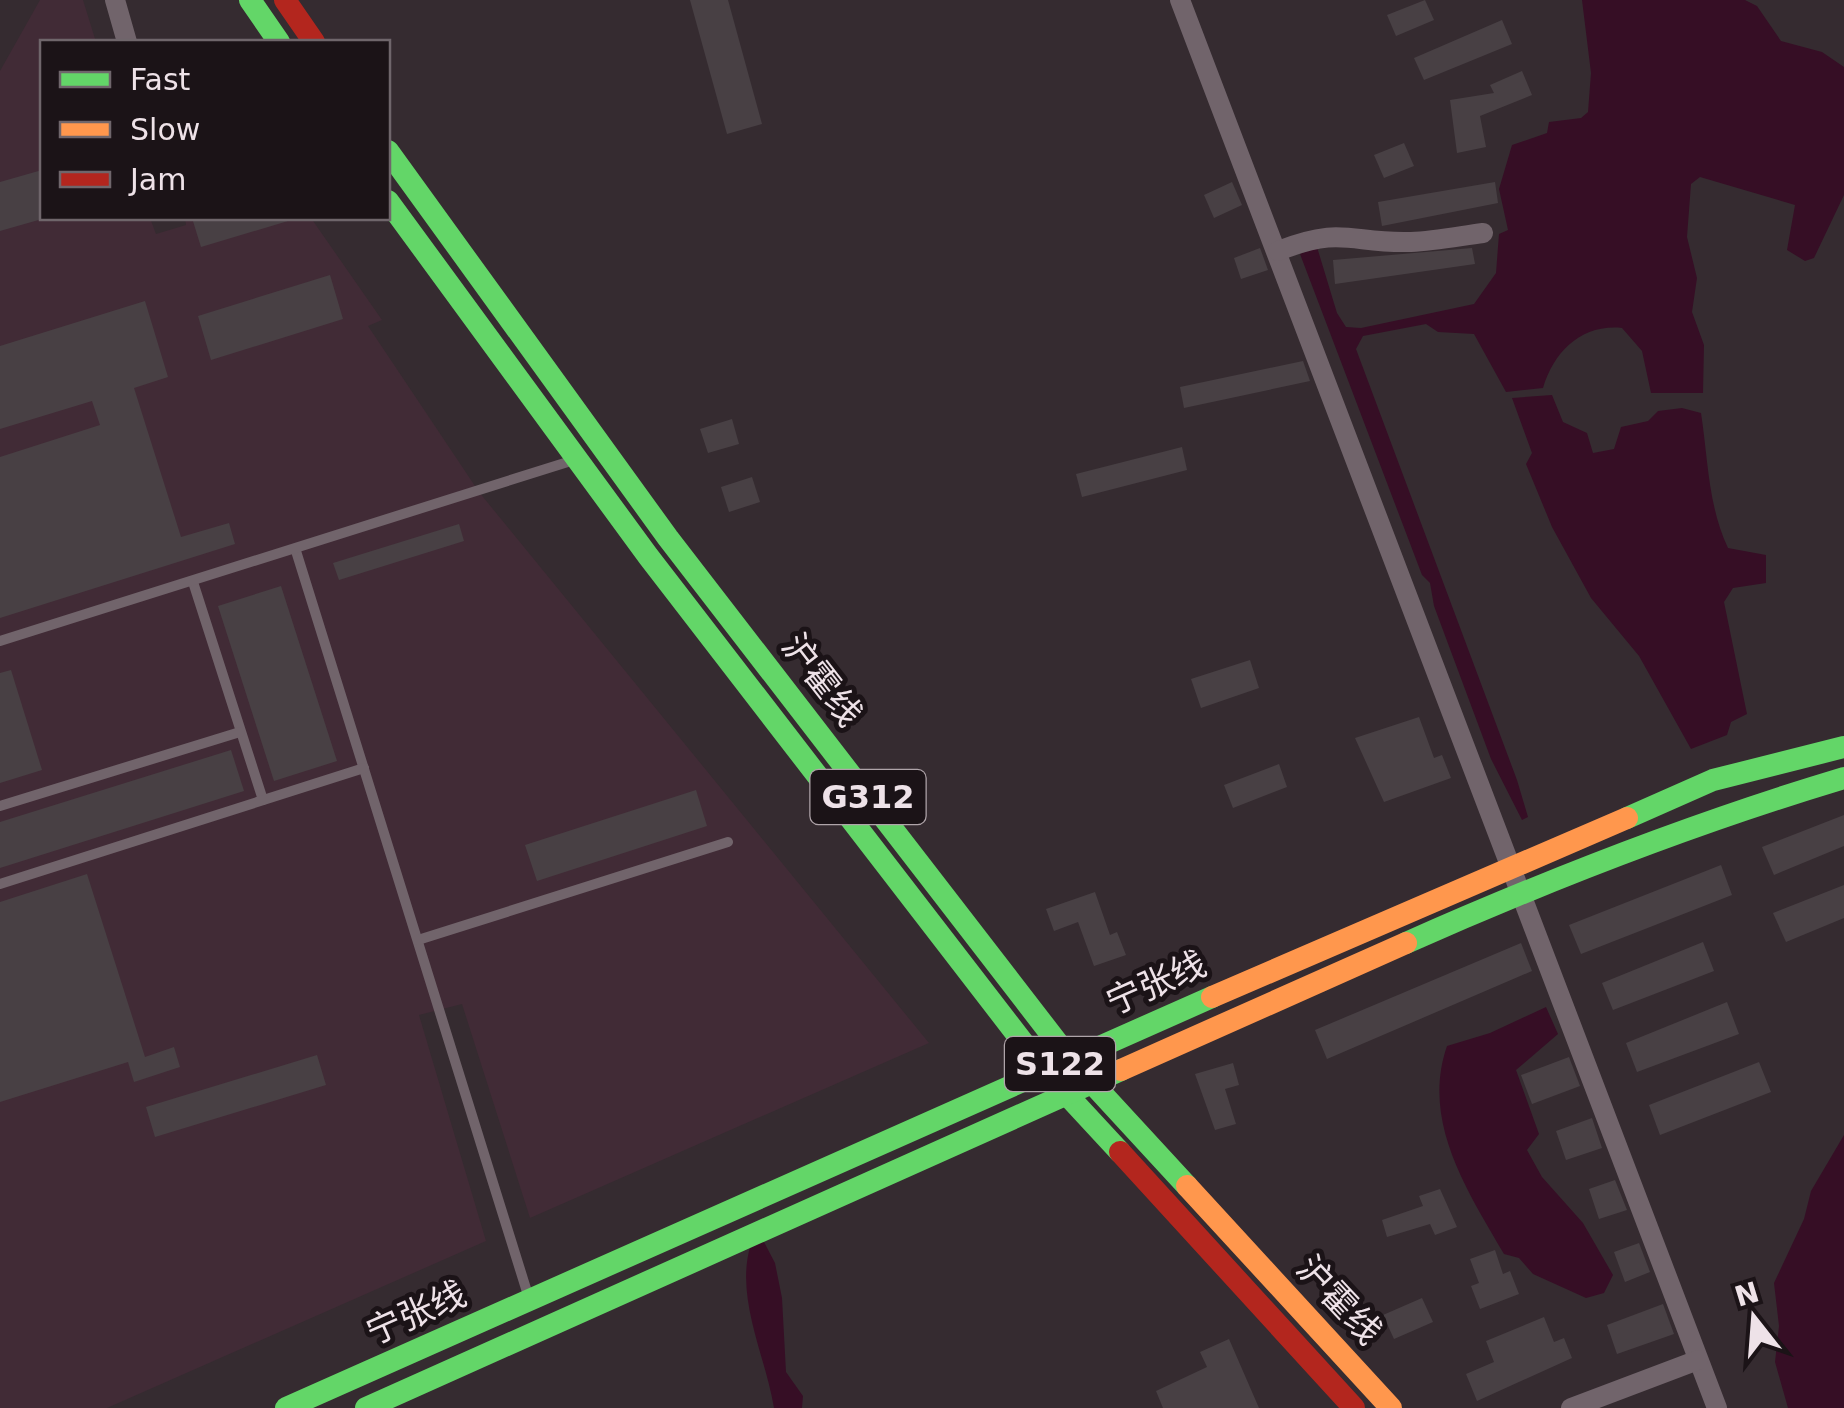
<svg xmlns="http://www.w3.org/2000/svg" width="1844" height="1408" viewBox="0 0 1844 1408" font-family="'DejaVu Sans','Noto Sans SC',sans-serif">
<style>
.built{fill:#412b36}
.water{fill:#360e25}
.building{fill:#484044}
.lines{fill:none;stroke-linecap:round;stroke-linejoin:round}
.lane{stroke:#71646b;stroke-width:10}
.street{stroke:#71646b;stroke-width:20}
.fast{stroke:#63d668;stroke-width:22}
.slow{stroke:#ff974d;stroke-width:22}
.jam{stroke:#b3261e;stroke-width:22}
.labels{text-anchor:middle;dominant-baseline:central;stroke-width:10;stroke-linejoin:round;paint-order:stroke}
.shield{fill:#1b1317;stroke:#afa4a9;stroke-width:2.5}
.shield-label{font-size:32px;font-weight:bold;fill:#eee2e8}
.street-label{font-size:35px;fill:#eee2e8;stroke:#1b1317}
</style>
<rect width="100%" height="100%" fill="#352b30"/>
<path class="built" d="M40,0H83L96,42H42V218H150L156,234L186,225L185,218H311L382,320L368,326L479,492L929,1043L530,1218L462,1004L419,1015L486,1241L107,1408H0V71Z"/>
<g class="water">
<path d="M1582,0H1745L1757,6L1781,41L1822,52L1844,67V195L1814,258L1805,261L1787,250L1795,205L1700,177L1691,184L1687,237L1697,278L1692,312L1704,345L1703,393H1651L1642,351L1622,328C1582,324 1554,351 1543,388L1506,392L1474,334L1438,332L1426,324L1363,336L1356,349L1517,780L1528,817L1522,820L1491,759L1434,606L1430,583L1422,575L1300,254L1317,247L1337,313L1346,327L1361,328L1474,304L1496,273L1499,234L1508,230L1499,189L1512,145L1547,133L1549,122L1581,118L1588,112L1591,73Z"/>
<path d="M1552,395L1563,422L1587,433L1593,453L1614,449L1621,427L1648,421L1658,411L1682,408L1701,413C1708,458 1708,506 1728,548L1766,555V583L1733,588L1724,602L1747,714L1731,722L1727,735L1691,749L1639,656L1591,598L1552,527L1526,464L1532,453L1512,398Z"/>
<path d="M1546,1007L1558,1034L1516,1070L1539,1134L1527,1150L1542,1177L1583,1223L1613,1275L1604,1293L1586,1298L1533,1274L1519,1258L1504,1254C1467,1190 1421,1121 1447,1046L1490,1033Z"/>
<path d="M1844,1135V1408H1788L1775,1362L1779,1326L1774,1283L1804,1219L1811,1191Z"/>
<path d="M764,1242L775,1263L782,1298L786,1372L803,1396L802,1408H774C766,1357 734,1296 751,1244Z"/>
</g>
<g class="building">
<path d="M690,0H728L762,124L727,134Z"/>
<path d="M1425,0L1434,20L1396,36L1387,15Z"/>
<path d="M1502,20L1512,44L1424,80L1414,58Z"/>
<path d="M1522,71L1532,95L1480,116L1486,147L1457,153L1450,100L1494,93L1490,85Z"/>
<path d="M1404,143L1414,166L1384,178L1374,155Z"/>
<path d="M42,170V219L0,231V182Z"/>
<path d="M1232,182L1242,205L1214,218L1204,195Z"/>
<path d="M1495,182L1498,203L1382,226L1378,202Z"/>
<path d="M192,218H287L288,221L201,247Z"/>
<path d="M1260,248L1268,270L1241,279L1234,258Z"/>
<path d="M1472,248L1475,264L1335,284L1333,260Z"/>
<path d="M330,275L343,319L211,360L198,316Z"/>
<path d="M145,301L168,377L134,388L181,537L229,523L235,544L0,618V457L100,425L92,401L0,429V346Z"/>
<path d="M1303,361L1310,381L1184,408L1180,387Z"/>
<path d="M732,419L739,444L708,453L700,429Z"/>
<path d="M1182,447L1187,470L1082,497L1076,474Z"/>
<path d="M752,477L760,502L729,512L721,487Z"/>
<path d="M459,524L464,541L339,580L333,563Z"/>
<path d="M281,586L337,761L274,781L218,606Z"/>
<path d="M1250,660L1259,688L1201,708L1191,679Z"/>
<path d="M11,670L42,770L0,783V673Z"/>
<path d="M1419,717L1434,758L1442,755L1451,778L1384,802L1355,738Z"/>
<path d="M231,750L244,791L0,868V822Z"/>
<path d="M1279,764L1287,787L1233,808L1224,785Z"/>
<path d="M696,790L707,826L537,881L525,845Z"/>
<path d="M1844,815V846L1774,875L1762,847Z"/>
<path d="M1721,865L1732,895L1581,954L1569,925Z"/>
<path d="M87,874L145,1057L174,1047L180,1067L134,1082L128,1062L0,1102V902Z"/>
<path d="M1844,885V918L1786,942L1773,913Z"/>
<path d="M1095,892L1110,935L1117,932L1126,955L1094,966L1078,922L1054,931L1046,909Z"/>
<path d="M1703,942L1714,971L1613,1010L1602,983Z"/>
<path d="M1521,943L1532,971L1327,1059L1315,1030Z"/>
<path d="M1727,1002L1739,1034L1637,1072L1626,1043Z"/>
<path d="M317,1055L326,1085L155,1137L146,1107Z"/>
<path d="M1569,1057L1580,1086L1532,1104L1521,1075Z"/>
<path d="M1759,1062L1771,1092L1660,1135L1649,1105Z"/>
<path d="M1233,1063L1239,1085L1225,1089L1236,1124L1215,1130L1195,1074Z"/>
<path d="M1592,1118L1602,1148L1566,1160L1556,1131Z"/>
<path d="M1615,1180L1627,1210L1599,1219L1589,1189Z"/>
<path d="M1440,1189L1457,1227L1435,1235L1430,1224L1387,1237L1382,1220L1423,1206L1419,1196Z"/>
<path d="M1639,1243L1650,1272L1625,1282L1614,1252Z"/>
<path d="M1495,1250L1503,1274L1510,1271L1519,1294L1480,1309L1471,1286L1479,1283L1470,1259Z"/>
<path d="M1422,1298L1433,1322L1394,1339L1383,1315Z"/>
<path d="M1663,1304L1674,1334L1617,1354L1607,1325Z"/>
<path d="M1544,1317L1554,1342L1564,1338L1572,1358L1477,1401L1466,1374L1494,1362L1486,1341Z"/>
<path d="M1229,1339L1259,1408H1163L1156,1391L1207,1367L1200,1352Z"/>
</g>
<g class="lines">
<g class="lane">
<path d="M296,551L528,1295"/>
<path d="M193,582L263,800"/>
<path d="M0,641L571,461"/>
<path d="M0,806L240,732"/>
<path d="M0,884L364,768"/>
<path d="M418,940L728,842"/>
</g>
<g class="street">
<path d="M115,0L127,42"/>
<path d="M1180,0L1717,1408"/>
<path d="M1278,251C1344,225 1350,244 1411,242C1435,241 1460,236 1483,233"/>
<path d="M1571,1408L1698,1360"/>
</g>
<g class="fast">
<path d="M250,0L279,42"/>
<path d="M388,151L668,538L1070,1059L1187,1186"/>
<path d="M388,201L648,556L1045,1071L1120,1152"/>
<path d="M1627,818L1713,780L1844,747"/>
<path d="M1406,943C1550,879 1694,823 1844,778"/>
<path d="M286,1408L1212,997"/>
<path d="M366,1408L1121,1070"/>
</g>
<g class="slow">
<path d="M1212,997L1627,818"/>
<path d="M1121,1070L1406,943"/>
<path d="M1187,1186L1391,1408"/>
</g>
<g class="jam">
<path d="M285,0L314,42"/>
<path d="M1120,1152L1354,1408"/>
</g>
</g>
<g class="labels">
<g class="shield">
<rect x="810.5" y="770" width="115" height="54" rx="8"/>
<rect x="1005" y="1037" width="110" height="54" rx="8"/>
</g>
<g class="shield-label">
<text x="868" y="797">G312</text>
<text x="1060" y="1064">S122</text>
</g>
<g class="street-label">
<text transform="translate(822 680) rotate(52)">沪霍线</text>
<text transform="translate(1156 983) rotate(-24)">宁张线</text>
<text transform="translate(1339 1300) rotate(47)">沪霍线</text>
<text transform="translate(416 1313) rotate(-24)">宁张线</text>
</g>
</g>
<rect x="40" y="40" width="350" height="180" fill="#1b1317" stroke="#6f666b" stroke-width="2.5"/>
<rect x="60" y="72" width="50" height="15" fill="#63d668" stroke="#6f666b" stroke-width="2.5"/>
<text x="130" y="90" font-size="30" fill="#eee2e8">Fast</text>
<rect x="60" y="122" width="50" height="15" fill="#ff974d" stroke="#6f666b" stroke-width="2.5"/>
<text x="130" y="140" font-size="30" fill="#eee2e8">Slow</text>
<rect x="60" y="172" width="50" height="15" fill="#b3261e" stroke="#6f666b" stroke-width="2.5"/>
<text x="130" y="190" font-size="30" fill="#eee2e8">Jam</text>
<g transform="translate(1754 1318) rotate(343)" stroke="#1b1317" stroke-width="8" paint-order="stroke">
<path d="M0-8L18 38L0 25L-18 38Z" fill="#eee2e8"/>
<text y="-15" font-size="28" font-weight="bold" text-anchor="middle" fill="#eee2e8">N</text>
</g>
</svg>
